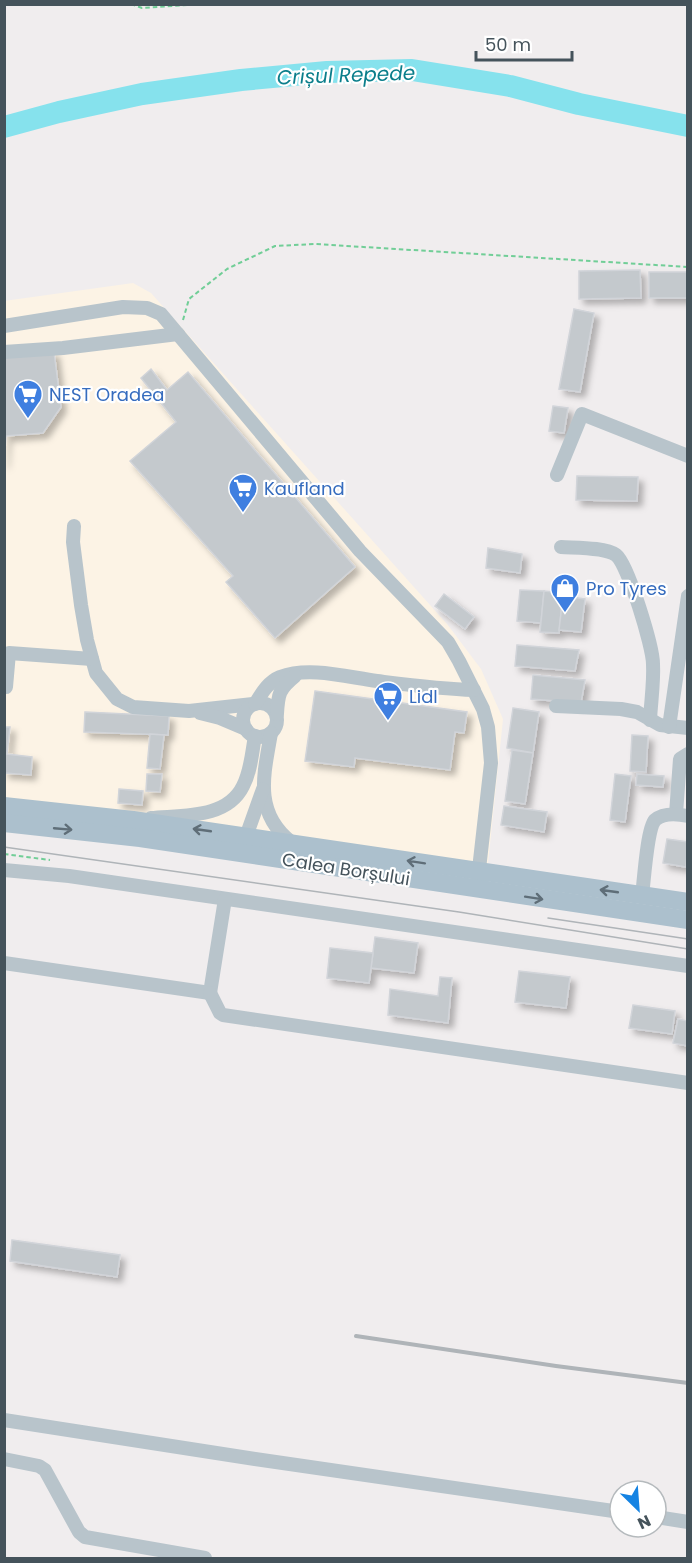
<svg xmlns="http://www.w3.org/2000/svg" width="692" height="1563" viewBox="0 0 692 1563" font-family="Poppins,sans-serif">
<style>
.commercial{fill:#fcf3e5}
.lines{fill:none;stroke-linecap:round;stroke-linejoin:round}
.river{stroke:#86e2ed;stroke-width:22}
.building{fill:#c4c9cd;stroke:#d1d4d9;stroke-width:1.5;filter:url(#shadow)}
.path{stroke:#71ce97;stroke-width:2;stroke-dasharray:4.5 3;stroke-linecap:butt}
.minor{stroke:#b8c4cb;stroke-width:14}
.major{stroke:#acc0cd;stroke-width:18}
.tram{stroke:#afb4b8;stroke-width:1.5}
.rail{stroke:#afb4b8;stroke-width:4}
.oneway{stroke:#5f6e78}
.labels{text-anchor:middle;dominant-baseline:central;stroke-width:4.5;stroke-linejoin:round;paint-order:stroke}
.shop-label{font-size:18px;fill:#366cbe;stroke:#fff;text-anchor:start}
.street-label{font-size:18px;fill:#45535b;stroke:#fff}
.water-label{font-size:20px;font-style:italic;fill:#0b7e8b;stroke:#fff}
</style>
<defs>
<filter id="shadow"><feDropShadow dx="5" dy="5" stdDeviation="3" flood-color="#0004"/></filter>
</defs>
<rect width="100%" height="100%" fill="#f0edee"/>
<path class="commercial" d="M133,283L151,293L447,624L481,669L503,719L487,873L5,807L4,301Z"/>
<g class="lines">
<path class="river" d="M4,127L59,112L142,94L241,80L327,72L412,70L510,86L579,104L688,126"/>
</g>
<g class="building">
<path d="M640,270L641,298L579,299V271Z"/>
<rect x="649" y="272" width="39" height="26"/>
<path d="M574,309L594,313L580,392L559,389Z"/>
<path d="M54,352L61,407L43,433L6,436L4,464V356Z"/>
<path d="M151,369L167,390L188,372L355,567L275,638L226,582L233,576L130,461L176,422L141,378Z"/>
<path d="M553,406L568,408L564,433L549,431Z"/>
<path d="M577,476L638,477L637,501L576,500Z"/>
<path d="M488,548L522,554L520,573L486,568Z"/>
<path d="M520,590L544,591L541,623L517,621Z"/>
<path d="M544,591L563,593L559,633L540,632Z"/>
<path d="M444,594L474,617L465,629L435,606Z"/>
<path d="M563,596L585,599L581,632L559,630Z"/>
<path d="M517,645L579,650L575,671L515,666Z"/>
<path d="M533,675L585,680L581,703L531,699Z"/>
<path d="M315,691L467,712L464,733L455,732L450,770L355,758L354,767L305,761Z"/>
<path d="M513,708L539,712L533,753L507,748Z"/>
<path d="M85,712L169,716L168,735L84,732Z"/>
<path d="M4,727H10L7,754L32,757L31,775L4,773Z"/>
<path d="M150,734L164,735L160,769L147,768Z"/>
<path d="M632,735L648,736L646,772L630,771Z"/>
<path d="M512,750L533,753L525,804L505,801Z"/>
<path d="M147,774H162L160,792L146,791Z"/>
<path d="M615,774L631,776L625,822L610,820Z"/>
<path d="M637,774L664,776L663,787L636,785Z"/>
<path d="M119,789L143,791L142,805L118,803Z"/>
<path d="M504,806L547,812L544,832L501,825Z"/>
<path d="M667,839L688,842L686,867L663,863Z"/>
<path d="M375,937L418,943L414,973L371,968Z"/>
<path d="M330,948L373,953L369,983L327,978Z"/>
<path d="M519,971L570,977L566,1008L515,1002Z"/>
<path d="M440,977L452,978L448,1023L388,1015L390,989L438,996Z"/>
<path d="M633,1005L675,1011L672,1034L629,1028Z"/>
<path d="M678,1019L688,1021V1046L673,1043Z"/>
<path d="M12,1240L120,1255L117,1277L10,1261Z"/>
</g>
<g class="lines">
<g class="path">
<path d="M131,4L142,8L203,4"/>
<path d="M183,320L189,299L227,269L275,246L315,244L688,267"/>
<path d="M4,854L50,860"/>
</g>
<g class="minor">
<path d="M4,326L123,307L147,308L161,314L360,551L448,642L459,661L483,709L488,727L491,763L478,878"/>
<path d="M4,352L63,348L178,334"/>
<path d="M557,475L582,414L688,456"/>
<path d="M74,526L73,542L81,605L87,640L96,673L117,699L133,707L189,711L253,704"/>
<path d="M561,547C575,548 605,547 616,555C628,564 653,647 653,664C654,682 651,701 650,720"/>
<path d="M4,687H6L9,653L92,659"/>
<circle cx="260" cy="720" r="17"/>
<path d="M255,704C262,693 268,682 280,677C309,666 347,677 377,681C410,685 441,689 474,690"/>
<path d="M556,706L621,709L637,712L660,725L688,728"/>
<path d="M200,713L220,718L246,729"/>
<path d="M277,714C278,694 279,689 295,676"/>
<path d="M669,727L688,596"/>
<path d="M271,733C264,774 253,812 291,842"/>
<path d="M676,814L680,759L688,754"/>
<path d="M151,818C182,815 227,819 243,786C251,771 252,752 255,736"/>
<path d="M243,845L263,789"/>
<path d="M4,870L69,876L688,966"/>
<path d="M642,896C644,881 647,829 655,820C663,813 678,814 688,816"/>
<path d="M4,963L210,993L225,899"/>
<path d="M210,993L220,1013L223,1015L688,1083"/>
<path d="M4,1420L255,1459L620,1512"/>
<path d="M4,1459L39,1466L45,1470L79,1532L85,1537L205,1558"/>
<path d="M656,1517L688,1522"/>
</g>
<g class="major">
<path d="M4,806L133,820L688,902"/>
<path d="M4,823L140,838L688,920"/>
</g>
<g class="tram">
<path d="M4,847L459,912L688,949"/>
<path d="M548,918L688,939"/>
</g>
<path class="rail" d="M356,1336L556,1366L688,1383"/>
</g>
<defs><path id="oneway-shaft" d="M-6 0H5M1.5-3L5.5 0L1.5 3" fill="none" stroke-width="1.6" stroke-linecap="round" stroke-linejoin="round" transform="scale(1.5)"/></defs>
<g class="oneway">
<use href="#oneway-shaft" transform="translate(63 829) rotate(5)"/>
<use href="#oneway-shaft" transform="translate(202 830) rotate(-172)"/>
<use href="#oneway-shaft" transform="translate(416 862) rotate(-171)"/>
<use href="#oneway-shaft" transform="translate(609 891) rotate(-172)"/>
<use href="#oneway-shaft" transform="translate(534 898) rotate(9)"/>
</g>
<defs>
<g id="supermarket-pin" transform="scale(1.5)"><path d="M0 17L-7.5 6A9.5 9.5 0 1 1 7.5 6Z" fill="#3f7fe0" stroke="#fff"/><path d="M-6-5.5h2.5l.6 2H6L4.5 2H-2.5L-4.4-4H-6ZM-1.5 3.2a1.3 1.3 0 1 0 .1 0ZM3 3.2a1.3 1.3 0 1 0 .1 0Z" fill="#fff"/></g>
<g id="shop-pin" transform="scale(1.5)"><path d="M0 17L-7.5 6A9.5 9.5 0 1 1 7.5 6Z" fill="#3f7fe0" stroke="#fff"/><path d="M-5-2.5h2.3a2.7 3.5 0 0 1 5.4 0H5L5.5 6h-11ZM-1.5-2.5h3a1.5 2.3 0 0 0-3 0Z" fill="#fff"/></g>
</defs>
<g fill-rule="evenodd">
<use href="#supermarket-pin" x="28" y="394"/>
<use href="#supermarket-pin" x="243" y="488"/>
<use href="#shop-pin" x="565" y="588"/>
<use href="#supermarket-pin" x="388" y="696"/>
</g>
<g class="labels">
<g class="shop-label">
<text x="49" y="394">NEST Oradea</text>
<text x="264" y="488">Kaufland</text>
<text x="586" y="588">Pro Tyres</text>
<text x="409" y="696">Lidl</text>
</g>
<g class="street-label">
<text transform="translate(346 869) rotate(9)">Calea Borșului</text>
</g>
<g class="water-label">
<text transform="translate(346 75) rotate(-2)">Crișul Repede</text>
</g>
</g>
<rect width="692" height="1563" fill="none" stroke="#45535b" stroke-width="12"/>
<g transform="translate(638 1509) rotate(155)"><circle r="28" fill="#ffffff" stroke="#b5babd" stroke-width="1.5"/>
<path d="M0-4.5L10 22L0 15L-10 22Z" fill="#1583e3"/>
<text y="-9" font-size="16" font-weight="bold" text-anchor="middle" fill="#45535b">N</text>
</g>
<path d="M476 51v9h96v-9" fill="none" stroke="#45535b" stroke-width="3"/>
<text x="485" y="51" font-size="18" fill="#45535b" stroke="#ffffff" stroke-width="4.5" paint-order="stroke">50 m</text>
</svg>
